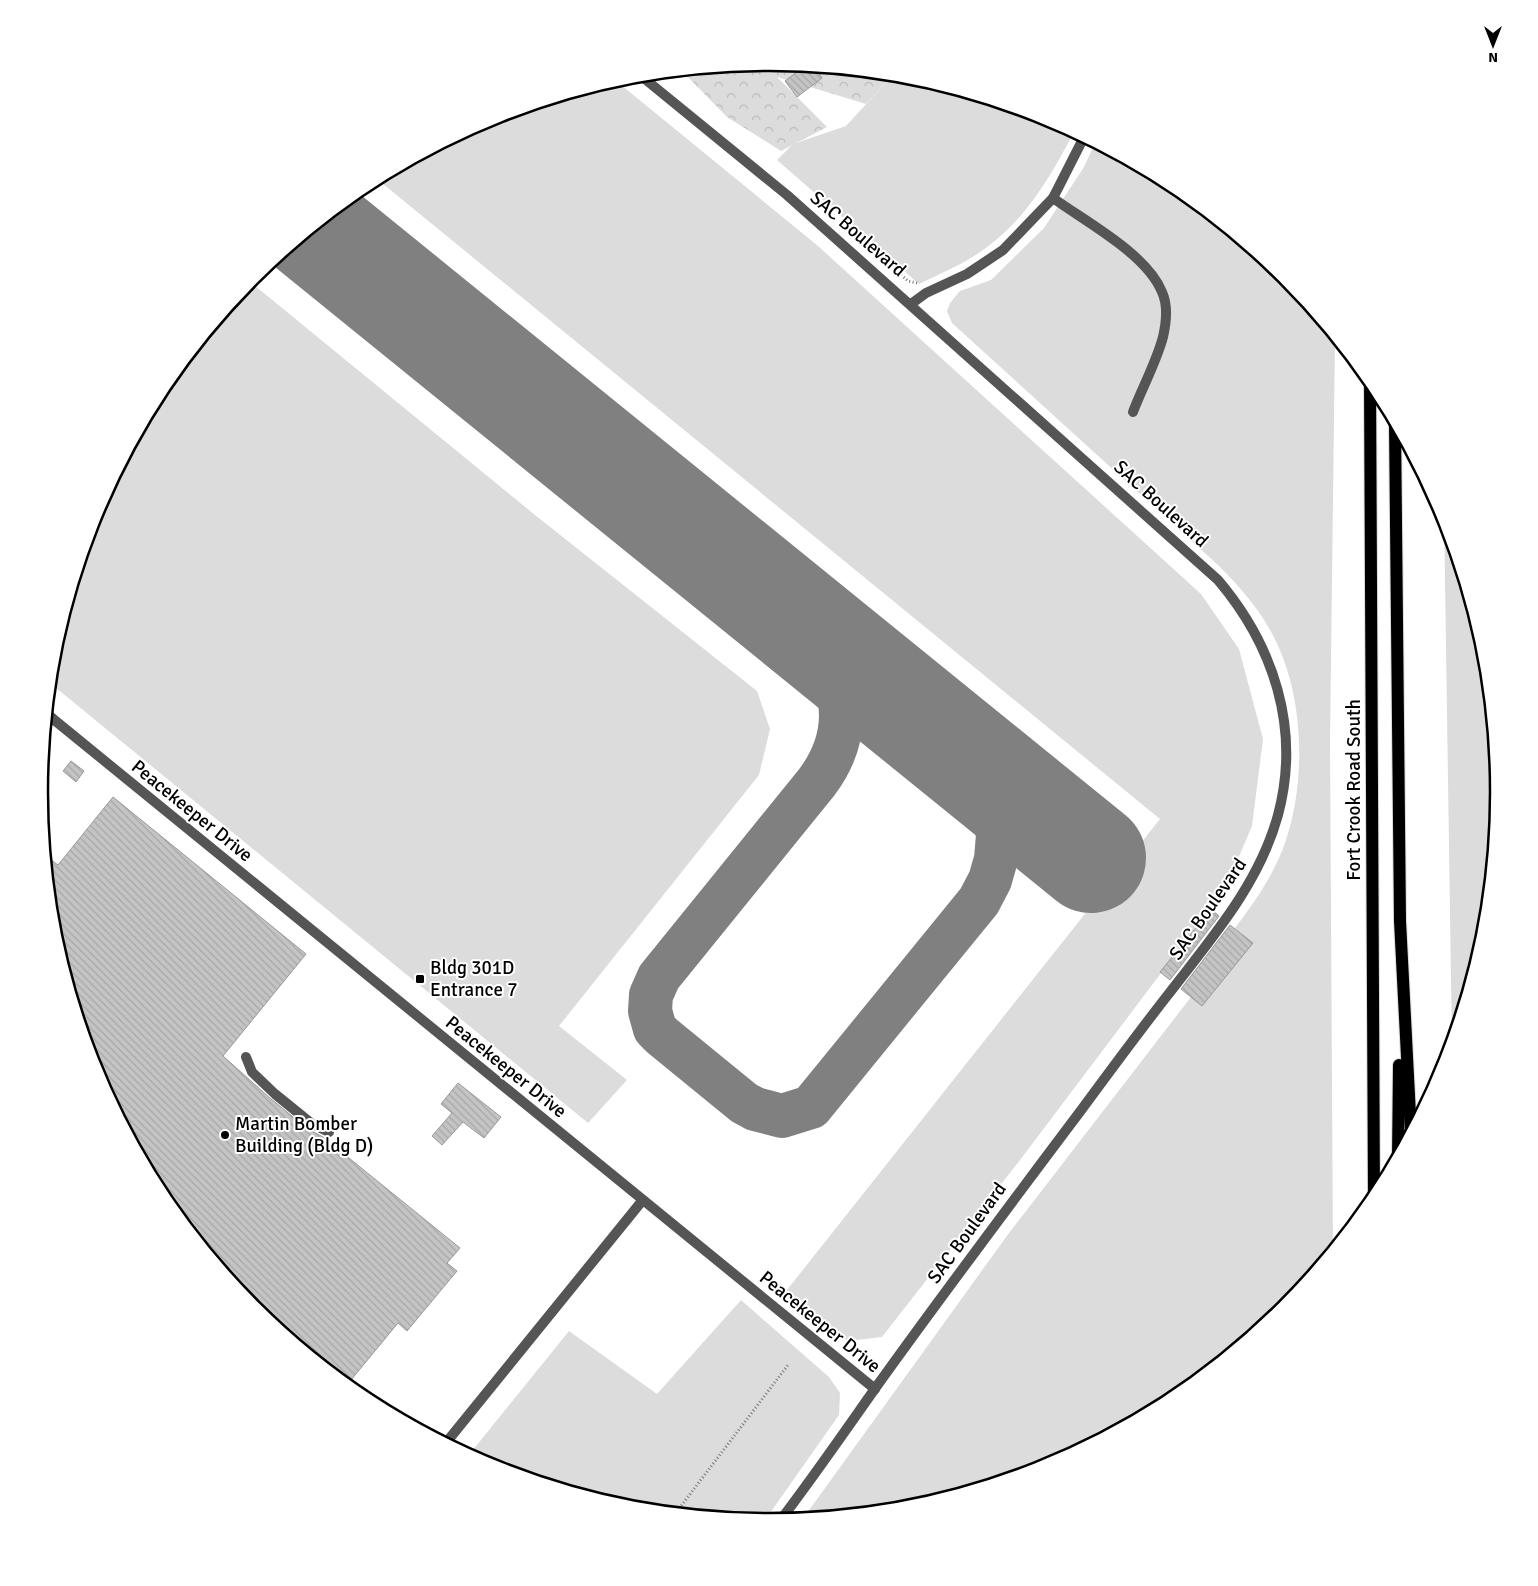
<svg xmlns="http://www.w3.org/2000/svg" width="1538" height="1586" viewBox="0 0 1538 1586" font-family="Signika,sans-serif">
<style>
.green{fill:#dcdcdc}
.forest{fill:url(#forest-crowns)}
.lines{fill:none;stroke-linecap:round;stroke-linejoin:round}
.taxiway{stroke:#808080;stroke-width:44}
.runway{stroke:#808080;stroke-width:110}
.building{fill:url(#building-back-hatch);stroke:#999}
.primary-casing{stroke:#dbdbdb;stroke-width:14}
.path{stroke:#777;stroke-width:3;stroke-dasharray:1 2.5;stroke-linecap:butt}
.service{stroke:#555;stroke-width:10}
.minor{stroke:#555;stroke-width:10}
.tertiary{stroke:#555;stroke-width:10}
.primary{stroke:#000;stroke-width:12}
.poi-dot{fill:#000;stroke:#fff;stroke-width:2}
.labels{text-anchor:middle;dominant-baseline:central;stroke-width:4;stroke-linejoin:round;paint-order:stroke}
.street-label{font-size:19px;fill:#000;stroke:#fff}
.poi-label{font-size:19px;fill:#000;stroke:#fff;text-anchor:start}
.rim{fill:none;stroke:#000;stroke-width:2.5}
</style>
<defs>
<pattern id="forest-crowns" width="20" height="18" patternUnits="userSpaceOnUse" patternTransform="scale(1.25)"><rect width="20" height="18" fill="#dcdcdc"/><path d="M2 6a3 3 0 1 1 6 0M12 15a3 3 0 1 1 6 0" fill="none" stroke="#bbb"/></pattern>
<pattern id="building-back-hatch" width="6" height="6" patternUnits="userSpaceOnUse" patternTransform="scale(1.25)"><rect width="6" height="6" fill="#c4c4c4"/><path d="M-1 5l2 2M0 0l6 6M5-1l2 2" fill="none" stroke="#a7a7a7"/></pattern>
</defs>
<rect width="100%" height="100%" fill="#fff"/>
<g class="green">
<path d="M893,75L912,77L1049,118L1074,132C1048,181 1023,225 974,256C957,267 937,275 919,284L777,160L793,144L846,126Z"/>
<path d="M615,80L818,246L1201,594L1239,649L1263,739L1252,826L1226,887L1020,1160L882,1337L848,1341L783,1295L1160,819L377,179L490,118Z"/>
<path d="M1095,143L1175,186L1286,277L1335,337L1330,742L1333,1251L1317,1271L1302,1276L1300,1291L1285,1310L1174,1400L1048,1468L911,1509L802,1520L1009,1233L1191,997L1252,943L1235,928C1255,902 1275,873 1286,840C1307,777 1304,689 1270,630C1256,605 1238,585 1218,565L952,323L947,311L950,303L960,291L991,280L1044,228L1084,167Z"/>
<path d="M249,281L535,515L757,691L770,729L759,775L559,1026L627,1080L588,1123L50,683L53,650L94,513L162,387Z"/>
<path d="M1444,514L1485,651L1499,793L1485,936L1452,1045Z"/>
<path d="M741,1300L829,1377L840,1393L839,1415L763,1523L626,1509L489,1468L468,1456L569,1331L657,1394Z"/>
</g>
<path class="forest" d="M769,63L893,75L866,104L777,77L827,127L781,151L727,117L682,71Z"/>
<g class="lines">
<path class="taxiway" d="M798,620C840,670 860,724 817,782L659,977L651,995L650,1011L655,1029L662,1036L744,1103L755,1109L782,1116L811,1107L979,901L990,880L996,859L998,835L990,799L976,776L953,746"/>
<path class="runway" d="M313,227L1091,858"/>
</g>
<g class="building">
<path d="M805,66L815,67L822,78L797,97L785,81Z"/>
<path d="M71,761L84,771L76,782L63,771Z"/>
<path d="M113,797L306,954L223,1056L271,1099L308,1129L323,1137L460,1248L447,1263L457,1271L407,1331L398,1323L346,1386L252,1309L162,1198L94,1072L53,935L45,855L58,865Z"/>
<path d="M1211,909L1219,916L1170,980L1160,972Z"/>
<path d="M1230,925L1253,943L1202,1006L1181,989Z"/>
<path d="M458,1083L501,1117L484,1138L463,1122L442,1145L432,1136L452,1113L441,1104Z"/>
</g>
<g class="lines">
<g class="primary-casing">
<g id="primary">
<path d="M1370,379L1374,1201"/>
<path d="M1395,423L1400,921L1411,1134"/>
<path d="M1398,1157L1399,1065"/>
</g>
</g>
<g class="path">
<path d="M896,270L908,281L917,283"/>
<path d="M675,1514L788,1365"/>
</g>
<g class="service">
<path d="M1053,198C1086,222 1147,254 1162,292C1168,305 1166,324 1163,337C1156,363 1142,388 1133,412"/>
<path d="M911,304L926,293L967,274L1003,250L1053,198L1084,137"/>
<path d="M45,726L52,718"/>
<path d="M246,1057L252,1072L275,1094L312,1124L329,1132"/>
<path d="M445,1444L642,1201"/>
</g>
<path class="minor" d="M47,714L875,1389"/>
<path class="tertiary" d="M640,75L787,195L1218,580C1274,646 1301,729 1278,815C1259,885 1210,940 1167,996C1138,1033 1110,1071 1082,1109C1012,1202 942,1295 874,1390C843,1434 812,1479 779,1522"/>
<use href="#primary" class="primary"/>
</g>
<g class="poi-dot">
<rect x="415" y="974" width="10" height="10" rx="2.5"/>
<circle cx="225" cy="1135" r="5"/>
</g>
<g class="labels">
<g class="street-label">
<text transform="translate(858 234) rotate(41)">SAC Boulevard</text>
<text transform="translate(1161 504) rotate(42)">SAC Boulevard</text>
<text transform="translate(1354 790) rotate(-90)">Fort Crook Road South</text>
<text transform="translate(192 811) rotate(39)">Peacekeeper Drive</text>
<text transform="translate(1208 909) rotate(-55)">SAC Boulevard</text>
<text transform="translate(506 1067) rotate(39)">Peacekeeper Drive</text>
<text transform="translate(967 1233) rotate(-54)">SAC Boulevard</text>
<text transform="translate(820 1322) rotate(39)">Peacekeeper Drive</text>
</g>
<g class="poi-label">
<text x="430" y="968">Bldg 301D<tspan x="430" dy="22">Entrance 7</tspan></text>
<text x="235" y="1124">Martin Bomber<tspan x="235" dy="22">Building (Bldg D)</tspan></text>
</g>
</g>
<path d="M0 0H1538V1586H0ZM48 792a721 721 0 1 1 1442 0a721 721 0 1 1-1442 0Z" fill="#fff" fill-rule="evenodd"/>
<path class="rim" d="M48 792a721 721 0 1 1 1442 0a721 721 0 1 1-1442 0Z"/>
<g transform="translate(1493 45) rotate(180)" stroke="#ffffff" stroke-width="4" paint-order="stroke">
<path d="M0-4L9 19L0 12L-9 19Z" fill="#000000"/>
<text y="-8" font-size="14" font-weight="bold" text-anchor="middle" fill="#000000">N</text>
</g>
</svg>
